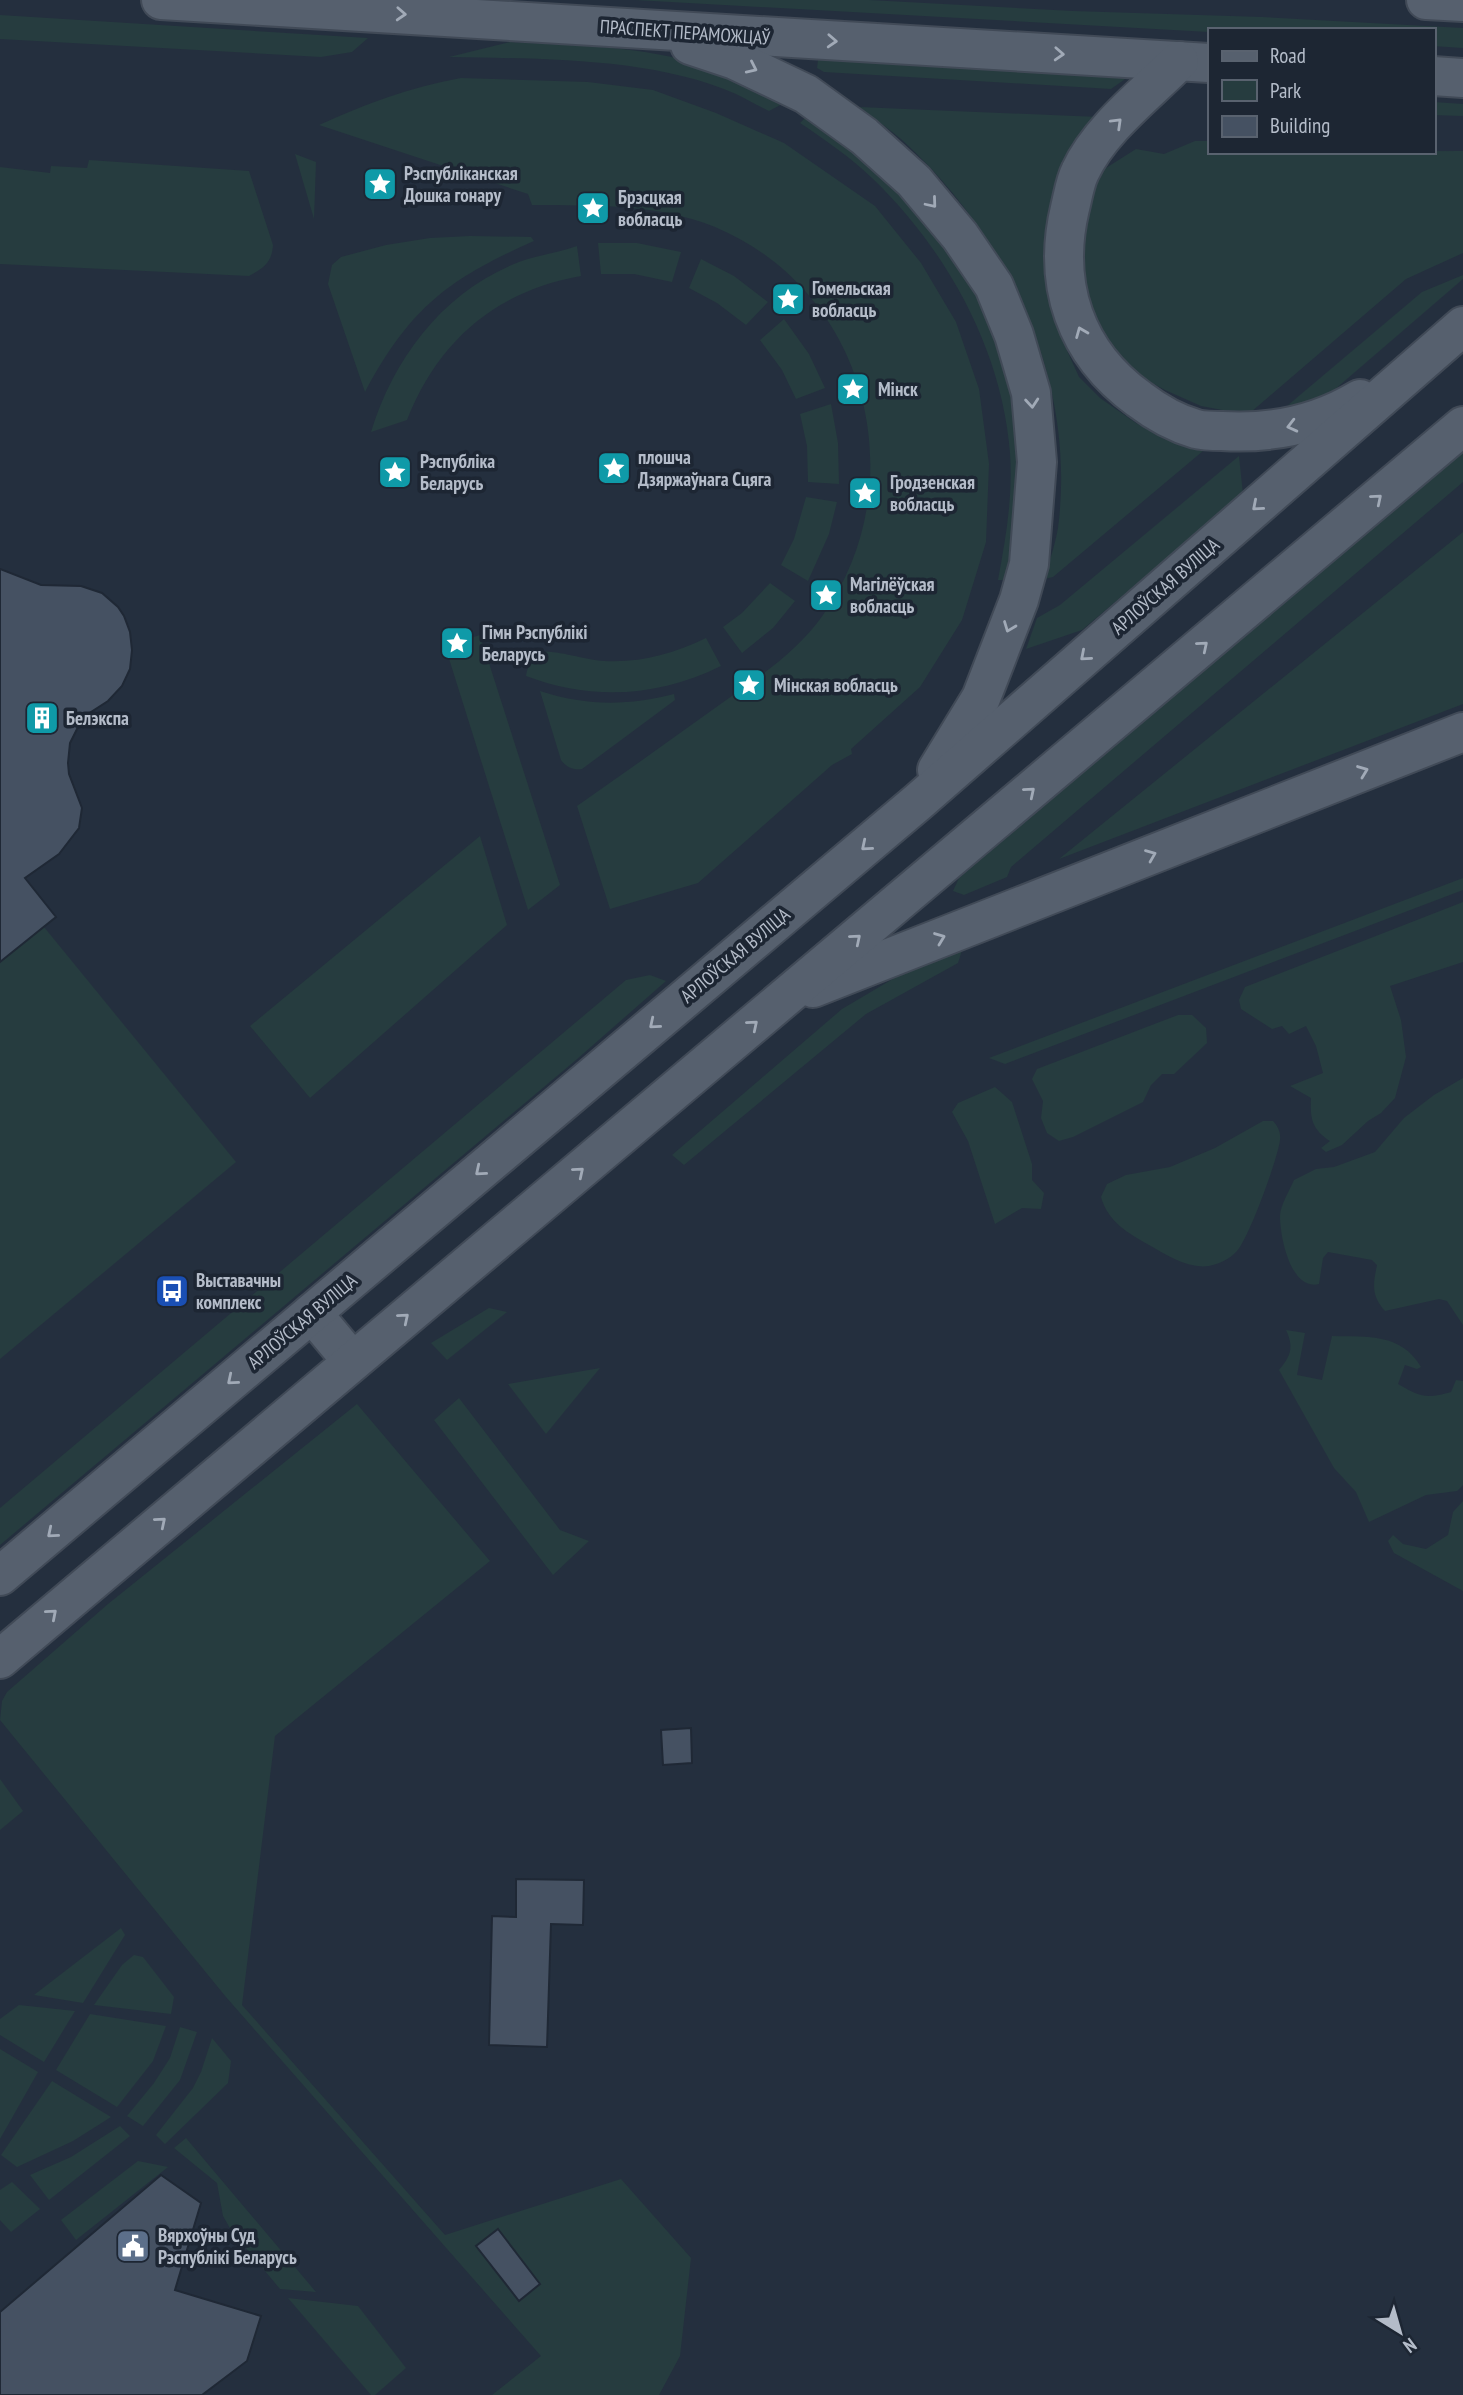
<svg xmlns="http://www.w3.org/2000/svg" width="1463" height="2395" viewBox="0 0 1463 2395" font-family="'PT Sans Narrow',sans-serif">
<style>
.green{fill:#263c3f}
.building{fill:#455162;stroke:#1f2835;stroke-width:2}
.lines{fill:none;stroke-linecap:round;stroke-linejoin:round}
.primary-casing{stroke:#414a57;stroke-width:42}
.primary{stroke:#56606e;stroke-width:38}
.oneway{stroke:#a1aab7}
.labels{text-anchor:middle;dominant-baseline:central;stroke-width:7;stroke-linejoin:round;paint-order:stroke}
.street-label{font-size:19px;fill:#b4bcc9;stroke:#1d2633}
.poi-label{font-size:19px;font-weight:bold;fill:#b4bcc9;stroke:#1d2633;text-anchor:start}
</style>
<rect width="100%" height="100%" fill="#242f3e"/>
<g class="green">
<path d="M635,0H869L1073,11L1262,17L1463,28V48L1433,46V30H1209V32Z"/>
<path d="M0,15L368,38L352,52L321,57L0,39Z"/>
<path d="M510,42C575,46 645,45 706,67C733,76 759,91 784,103L769,111C758,106 747,99 736,94C651,57 540,59 449,57Z"/>
<path d="M827,57L1128,77L1111,89L824,72L817,68L818,60Z"/>
<path d="M461,78L588,82L653,90L716,113L784,143L875,206L921,263L956,322L979,389L989,464L986,542L962,620L920,687L851,749L852,754L832,765L698,883L610,909L577,806C623,774 669,741 715,708C754,680 795,655 823,615C916,483 868,291 715,227C656,203 594,206 532,205L528,194L319,125C369,103 407,88 461,78Z"/>
<path d="M1433,102L1463,104V116L1433,115Z"/>
<path d="M859,107L1099,117L1049,291L1060,335L1079,377L1100,398L1136,423L1164,439L1203,451L1053,577L1044,579C1049,563 1055,545 1058,528C1077,381 1009,237 901,139C888,128 873,118 859,107Z"/>
<path d="M807,116L877,168L960,262L996,326L1024,450L1010,580H998C1006,537 1013,496 1010,453C1002,349 946,249 872,178C850,157 824,139 800,123Z"/>
<path d="M1195,141H1209V152L1463,151V253L1406,279L1251,412H1233L1201,406L1165,390L1132,372L1103,343L1084,300L1082,260L1086,216L1098,173L1136,149L1164,154Z"/>
<path d="M295,154L316,162L314,219Z"/>
<path d="M89,160L249,171L273,245C272,262 264,268 249,276L0,264V167L50,173L51,166L87,168Z"/>
<path d="M470,236L531,237L534,241C448,279 410,308 365,392L328,284L332,265L341,257L386,245L430,238Z"/>
<path d="M598,243H637L681,252L672,282L634,274H601Z"/>
<path d="M577,246L581,276C496,291 438,341 407,420L371,432C394,357 444,291 519,262C538,255 558,253 577,246Z"/>
<path d="M701,259L734,276L768,302L746,325L717,303L689,288Z"/>
<path d="M1463,275V279L1326,397L1287,406L1422,292Z"/>
<path d="M784,319L809,354L825,388L796,399L782,370L760,340Z"/>
<path d="M831,404L838,443L839,484L808,482L807,446L800,414Z"/>
<path d="M1463,451V482L1011,867L1007,877L964,895L953,891L959,878Z"/>
<path d="M1239,456L1243,494L1082,630L1026,649L1037,618L1060,605Z"/>
<path d="M806,497L837,502L829,534L808,581L781,565L794,539Z"/>
<path d="M1463,532V704L1059,859Z"/>
<path d="M770,583L795,601L773,628L742,653L723,627L742,613Z"/>
<path d="M480,635L560,885L528,910L445,646Z"/>
<path d="M706,638L721,666C658,697 592,701 526,676C528,666 530,658 539,653C551,648 588,661 604,661C640,663 673,654 706,638Z"/>
<path d="M540,691C586,706 627,706 674,694L675,700L582,769C573,770 567,768 561,760Z"/>
<path d="M480,836L507,925L310,1098L250,1026Z"/>
<path d="M1463,878V890L1005,1064L989,1058Z"/>
<path d="M1463,902V962L1390,986L1401,1020L1406,1057L1395,1098L1381,1113L1368,1121L1342,1145L1326,1152L1321,1148L1330,1141C1312,1129 1310,1119 1311,1098L1290,1086L1323,1073L1316,1046L1306,1026L1289,1034L1282,1026L1272,1029L1241,1009L1239,1000L1245,987Z"/>
<path d="M44,927L236,1162L0,1359V962Z"/>
<path d="M964,944L958,963L866,1014L684,1165L672,1155L842,1009L913,967Z"/>
<path d="M650,975L666,981L576,1060L0,1545V1508L626,980Z"/>
<path d="M1178,1015H1192L1206,1028L1207,1043L1174,1074H1162L1151,1085L1143,1102L1073,1137L1059,1141L1047,1133L1041,1118L1043,1101L1032,1079L1037,1069Z"/>
<path d="M1463,1078V1325L1447,1301L1439,1299L1385,1311C1371,1295 1373,1285 1377,1265L1372,1260L1328,1252L1323,1258L1319,1284C1291,1291 1280,1238 1280,1216C1280,1205 1290,1190 1294,1180L1316,1169L1334,1167L1375,1152L1404,1118L1434,1095Z"/>
<path d="M995,1087L1012,1102L1032,1164V1180L1044,1193L1041,1209L1022,1208L995,1224L968,1141L952,1112L958,1103Z"/>
<path d="M1263,1121H1273C1278,1126 1281,1133 1280,1140C1278,1158 1249,1238 1237,1251C1230,1259 1219,1264 1209,1266C1187,1269 1167,1255 1149,1245C1128,1233 1108,1222 1101,1197L1107,1184L1126,1175L1170,1167L1215,1148Z"/>
<path d="M489,1308L507,1312L447,1360L431,1343Z"/>
<path d="M1286,1330L1305,1333L1297,1375L1322,1380L1332,1336C1368,1337 1401,1333 1421,1367L1417,1369L1405,1365L1398,1384C1420,1397 1426,1399 1451,1392L1456,1380L1463,1381V1485L1457,1491L1426,1495L1369,1522L1356,1492L1334,1468L1279,1370C1291,1356 1294,1347 1286,1330Z"/>
<path d="M600,1368L546,1434L508,1384Z"/>
<path d="M459,1398L560,1530L589,1541L553,1575L434,1420Z"/>
<path d="M357,1404L490,1561L275,1736L242,2005L445,2235L621,2179L691,2258L680,2356L659,2395H492L541,2356L226,1997L0,1720L2,1701L7,1692L108,1604Z"/>
<path d="M1463,1501V1591L1394,1553L1388,1541L1393,1535L1403,1544L1426,1549L1448,1535L1453,1512Z"/>
<path d="M0,1779L23,1811L0,1830Z"/>
<path d="M121,1928L125,1935L83,2003L34,1995Z"/>
<path d="M134,1955L143,1957L174,1997L171,2014L94,2005L122,1965Z"/>
<path d="M19,2005L75,2011L44,2062L0,2035V2019Z"/>
<path d="M90,2014L166,2026L153,2061L117,2107L56,2070Z"/>
<path d="M180,2027L197,2032L180,2080L143,2126L127,2116L154,2083L170,2058Z"/>
<path d="M212,2038L231,2061L228,2083L165,2144L156,2135L193,2088L201,2072Z"/>
<path d="M0,2049L38,2072L0,2139Z"/>
<path d="M52,2081L111,2117L73,2141L17,2167L1,2155Z"/>
<path d="M120,2126L130,2136L49,2200L30,2175L71,2157Z"/>
<path d="M186,2138L316,2292L280,2289L231,2230L223,2216L217,2183L174,2148Z"/>
<path d="M138,2161L168,2167L76,2240L61,2220Z"/>
<path d="M12,2182L40,2209L11,2232L0,2220V2190Z"/>
<path d="M288,2298L358,2306L406,2368L375,2395H371Z"/>
</g>
<g class="building">
<path d="M0,569L41,585L81,586L102,593L118,607L124,616L130,632L132,650L130,669L122,686L108,701L88,714L80,723L70,743L68,763L69,774L82,808L79,828L59,854L25,878L56,917L0,962Z"/>
<path d="M691,1728L692,1763L663,1765L661,1730Z"/>
<path d="M516,1879L584,1880L583,1925L551,1924L547,2047L489,2045L492,1916L516,1917Z"/>
<path d="M161,2175L201,2203L175,2290L261,2316L247,2361L202,2395H0V2312Z"/>
<path d="M498,2229L540,2284L519,2301L476,2246Z"/>
</g>
<g class="lines">
<g class="primary-casing">
<g id="primary">
<path d="M161,0L1209,63"/>
<path d="M1426,0L1463,2"/>
<path d="M690,45L735,60L806,94L864,136L914,181L960,236L994,286L1014,335L1031,393L1037,462L1029,564L1019,600L981,698L937,770"/>
<path d="M1179,61C1146,94 1100,129 1080,172C1075,182 1073,196 1070,208C1052,284 1075,353 1139,399C1156,412 1175,423 1196,429C1204,431 1214,431 1222,431C1272,434 1317,425 1360,399"/>
<path d="M1433,76L1463,78"/>
<path d="M813,988L1463,732"/>
<path d="M312,1313L352,1361"/>
<path d="M0,1576L918,802L1463,326"/>
<path d="M0,1659L1463,426"/>
</g>
</g>
<use href="#primary" class="primary"/>
</g>
<defs><path id="oneway-chevron" d="M-2-3.5L2.5 0L-2 3.5" fill="none" stroke-width="1.6" stroke-linecap="round" stroke-linejoin="round" transform="scale(1.75)"/></defs>
<g class="oneway">
<use href="#oneway-chevron" transform="translate(401 14) rotate(3)"/>
<use href="#oneway-chevron" transform="translate(832 41) rotate(3)"/>
<use href="#oneway-chevron" transform="translate(1059 54) rotate(3)"/>
<use href="#oneway-chevron" transform="translate(752 68) rotate(25)"/>
<use href="#oneway-chevron" transform="translate(1117 123) rotate(-44)"/>
<use href="#oneway-chevron" transform="translate(932 203) rotate(50)"/>
<use href="#oneway-chevron" transform="translate(1081 332) rotate(-112)"/>
<use href="#oneway-chevron" transform="translate(1032 403) rotate(85)"/>
<use href="#oneway-chevron" transform="translate(1292 426) rotate(166)"/>
<use href="#oneway-chevron" transform="translate(1377 499) rotate(-40)"/>
<use href="#oneway-chevron" transform="translate(1257 506) rotate(139)"/>
<use href="#oneway-chevron" transform="translate(1009 627) rotate(111)"/>
<use href="#oneway-chevron" transform="translate(1203 646) rotate(-40)"/>
<use href="#oneway-chevron" transform="translate(1085 656) rotate(139)"/>
<use href="#oneway-chevron" transform="translate(1363 771) rotate(-21)"/>
<use href="#oneway-chevron" transform="translate(1030 792) rotate(-40)"/>
<use href="#oneway-chevron" transform="translate(866 846) rotate(140)"/>
<use href="#oneway-chevron" transform="translate(1151 855) rotate(-22)"/>
<use href="#oneway-chevron" transform="translate(940 938) rotate(-21)"/>
<use href="#oneway-chevron" transform="translate(856 939) rotate(-40)"/>
<use href="#oneway-chevron" transform="translate(654 1024) rotate(140)"/>
<use href="#oneway-chevron" transform="translate(753 1025) rotate(-40)"/>
<use href="#oneway-chevron" transform="translate(480 1171) rotate(140)"/>
<use href="#oneway-chevron" transform="translate(579 1172) rotate(-40)"/>
<use href="#oneway-chevron" transform="translate(404 1318) rotate(-40)"/>
<use href="#oneway-chevron" transform="translate(232 1380) rotate(140)"/>
<use href="#oneway-chevron" transform="translate(161 1522) rotate(-40)"/>
<use href="#oneway-chevron" transform="translate(52 1533) rotate(140)"/>
<use href="#oneway-chevron" transform="translate(52 1614) rotate(-41)"/>
</g>
<defs>
<g id="sight-square" transform="scale(1.75)"><rect x="-9" y="-9" width="18" height="18" rx="4" fill="#0f9aa8" stroke="#1d2633"/><path d="M0-6L1.8-2.2L6-1.7L2.9 1.2L3.7 5.4L0 3.3L-3.7 5.4L-2.9 1.2L-6-1.7L-1.8-2.2Z" fill="#fff"/></g>
<g id="building-square" transform="scale(1.75)"><rect x="-9" y="-9" width="18" height="18" rx="4" fill="#0f9aa8" stroke="#1d2633"/><path d="M-4-6H4V6H1V3H-1V6H-4ZM-2.5-4.3h1.7v1.8h-1.7ZM.8-4.3h1.7v1.8H.8ZM-2.5-1h1.7V.8h-1.7ZM.8-1h1.7V.8H.8Z" fill="#fff"/></g>
<g id="bus-square" transform="scale(1.75)"><rect x="-9" y="-9" width="18" height="18" rx="4" fill="#1a4fb4" stroke="#1d2633"/><path d="M-5-6H5V4H4V6H2V4H-2V6H-4V4H-5ZM-3.5-4V0h7V-4ZM-3.5 1.2v1.5H-2V1.2ZM2 1.2v1.5H3.5V1.2Z" fill="#fff"/></g>
<g id="civic-square" transform="scale(1.75)"><rect x="-9" y="-9" width="18" height="18" rx="4" fill="#5c6f8a" stroke="#1d2633"/><path d="M-.6-6.5H3V-4.5H.6V-3L4-1V1h2V6H-6V1h2V-1L-.6-3ZM-1.2 2.5V6h2.4V2.5Z" fill="#fff"/></g>
</defs>
<g fill-rule="evenodd">
<use href="#sight-square" x="380" y="184"/>
<use href="#sight-square" x="593" y="208"/>
<use href="#sight-square" x="788" y="299"/>
<use href="#sight-square" x="853" y="389"/>
<use href="#sight-square" x="614" y="468"/>
<use href="#sight-square" x="395" y="472"/>
<use href="#sight-square" x="865" y="493"/>
<use href="#sight-square" x="826" y="595"/>
<use href="#sight-square" x="457" y="643"/>
<use href="#sight-square" x="749" y="685"/>
<use href="#building-square" x="42" y="718"/>
<use href="#bus-square" x="172" y="1291"/>
<use href="#civic-square" x="133" y="2246"/>
</g>
<g class="labels">
<g class="street-label">
<text transform="translate(685 32) rotate(4)">ПРАСПЕКТ ПЕРАМОЖЦАЎ</text>
<text transform="translate(1165 586) rotate(-41)">АРЛОЎСКАЯ ВУЛІЦА</text>
<text transform="translate(735 955) rotate(-40)">АРЛОЎСКАЯ ВУЛІЦА</text>
<text transform="translate(302 1321) rotate(-40)">АРЛОЎСКАЯ ВУЛІЦА</text>
</g>
<g class="poi-label">
<text x="404" y="173">Рэспубліканская<tspan x="404" dy="22">Дошка гонару</tspan></text>
<text x="618" y="197">Брэсцкая<tspan x="618" dy="22">вобласць</tspan></text>
<text x="812" y="288">Гомельская<tspan x="812" dy="22">вобласць</tspan></text>
<text x="878" y="389">Мінск</text>
<text x="638" y="457">плошча<tspan x="638" dy="22">Дзяржаўнага Сцяга</tspan></text>
<text x="420" y="461">Рэспубліка<tspan x="420" dy="22">Беларусь</tspan></text>
<text x="890" y="482">Гродзенская<tspan x="890" dy="22">вобласць</tspan></text>
<text x="850" y="584">Магілёўская<tspan x="850" dy="22">вобласць</tspan></text>
<text x="482" y="632">Гімн Рэспублікі<tspan x="482" dy="22">Беларусь</tspan></text>
<text x="774" y="685">Мінская вобласць</text>
<text x="66" y="718">Белэкспа</text>
<text x="196" y="1280">Выставачны<tspan x="196" dy="22">комплекс</tspan></text>
<text x="158" y="2235">Вярхоўны Суд<tspan x="158" dy="22">Рэспублікі Беларусь</tspan></text>
</g>
</g>
<rect x="1208" y="28" width="228" height="126" fill="#1d2633" stroke="#59626f" stroke-width="2"/>
<rect x="1222" y="51" width="35" height="10" fill="#56606e" stroke="#59626f" stroke-width="2"/>
<text x="1270" y="63" font-size="21" fill="#b4bcc9">Road</text>
<rect x="1222" y="80" width="35" height="21" fill="#263c3f" stroke="#59626f" stroke-width="2"/>
<text x="1270" y="98" font-size="21" fill="#b4bcc9">Park</text>
<rect x="1222" y="116" width="35" height="21" fill="#455162" stroke="#59626f" stroke-width="2"/>
<text x="1270" y="133" font-size="21" fill="#b4bcc9">Building</text>
<g transform="translate(1400 2332) rotate(143)" stroke="#1d2633" stroke-width="5" paint-order="stroke">
<path d="M0-5L12 26L0 18L-12 26Z" fill="#b4bcc9"/>
<text y="-10" font-size="19" font-weight="bold" text-anchor="middle" fill="#b4bcc9">N</text>
</g>
</svg>
